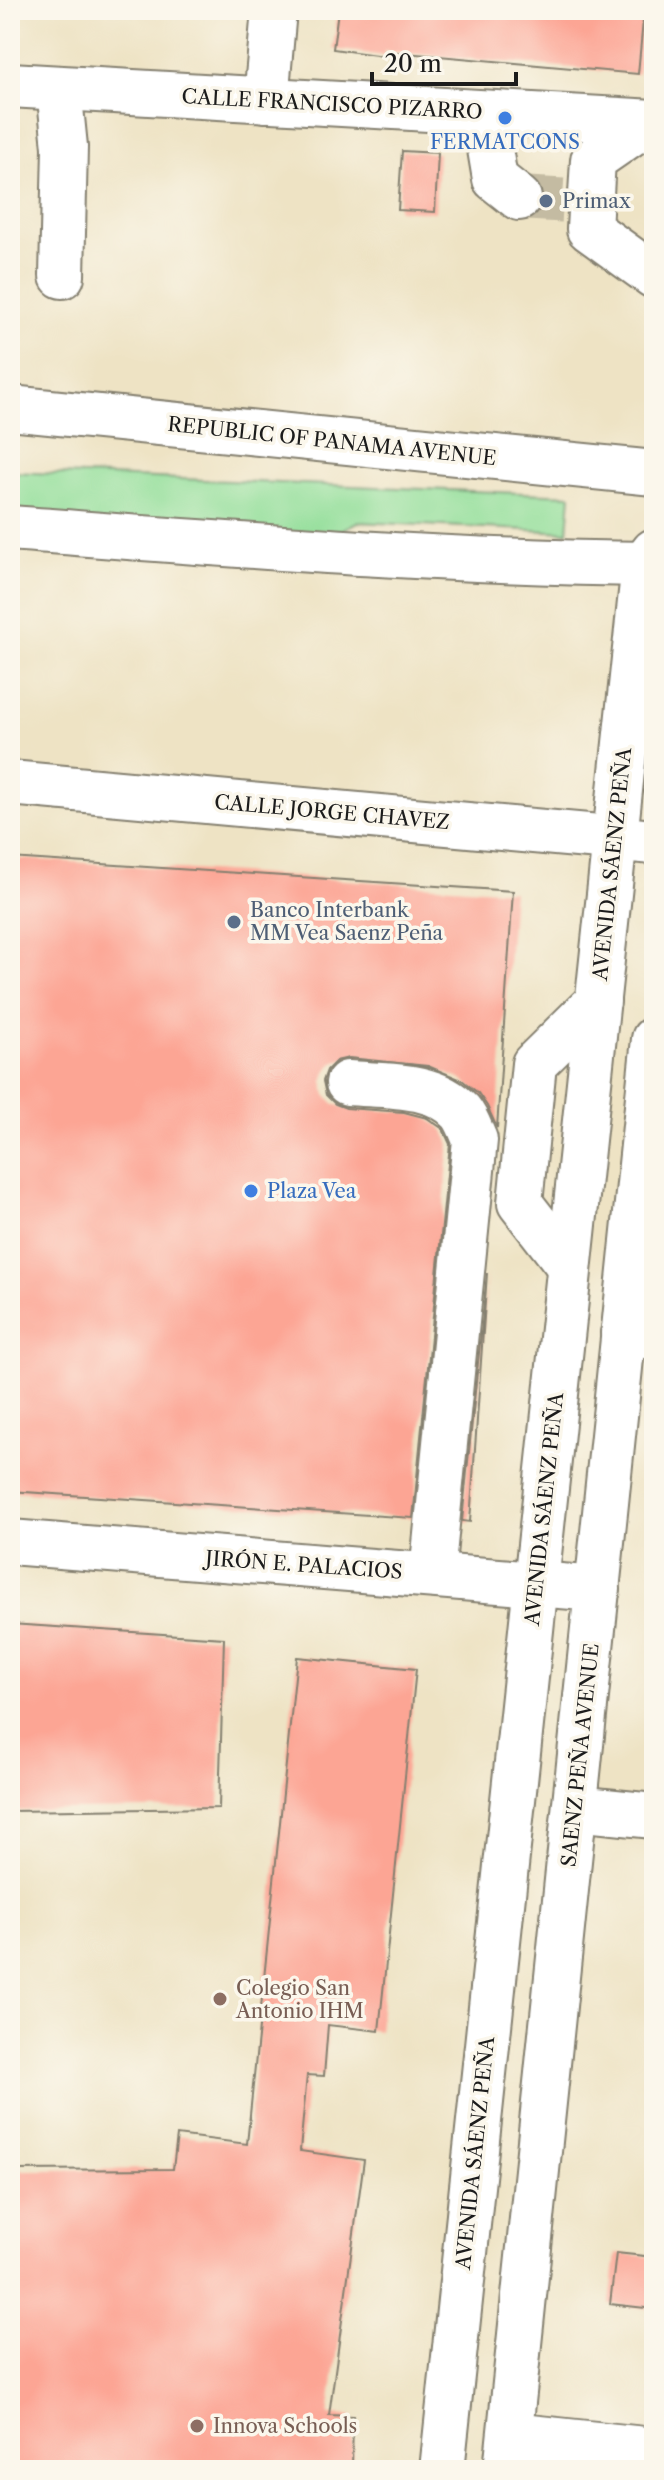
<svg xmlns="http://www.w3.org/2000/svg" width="664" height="2480" viewBox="0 0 664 2480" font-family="'Libre Caslon Text',serif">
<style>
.green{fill:#94df9b;stroke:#587e5c;stroke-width:2}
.building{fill:#fca594}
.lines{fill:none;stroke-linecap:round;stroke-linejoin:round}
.minor-tunnel{stroke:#c4bba2;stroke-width:44;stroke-dasharray:44 22;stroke-linecap:butt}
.minor-casing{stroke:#858070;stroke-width:48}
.major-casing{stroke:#858070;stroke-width:48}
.minor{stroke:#fff;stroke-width:44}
.major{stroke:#fff;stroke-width:44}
.shop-dot{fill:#3f7fe0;stroke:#fbf7ec;stroke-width:3}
.service-dot{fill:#5c6f8a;stroke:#fbf7ec;stroke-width:3}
.education-dot{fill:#8d6e63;stroke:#fbf7ec;stroke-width:3}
.labels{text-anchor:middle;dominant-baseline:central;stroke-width:7;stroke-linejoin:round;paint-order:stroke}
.street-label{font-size:20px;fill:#1c1c1c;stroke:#fbf7ec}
.shop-label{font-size:20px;fill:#366cbe;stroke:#fbf7ec}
.service-label{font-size:20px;fill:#4e5e75;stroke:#fbf7ec;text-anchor:start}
.education-label{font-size:20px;fill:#785e54;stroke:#fbf7ec;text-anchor:start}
</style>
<rect width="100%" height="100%" fill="#fbf7ec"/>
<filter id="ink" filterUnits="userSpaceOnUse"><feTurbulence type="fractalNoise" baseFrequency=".0125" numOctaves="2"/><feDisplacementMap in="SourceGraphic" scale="16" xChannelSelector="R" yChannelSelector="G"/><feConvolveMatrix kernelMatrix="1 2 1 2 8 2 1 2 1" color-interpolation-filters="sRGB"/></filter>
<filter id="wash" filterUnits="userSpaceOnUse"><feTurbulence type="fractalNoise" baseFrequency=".006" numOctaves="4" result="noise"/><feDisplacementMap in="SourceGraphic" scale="32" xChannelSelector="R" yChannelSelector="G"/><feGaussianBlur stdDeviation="1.8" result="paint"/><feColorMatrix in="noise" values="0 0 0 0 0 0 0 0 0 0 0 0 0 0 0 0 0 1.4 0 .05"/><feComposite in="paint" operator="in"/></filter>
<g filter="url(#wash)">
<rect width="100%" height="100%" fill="#eee3c4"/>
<path class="green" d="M10,472L571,495L568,532L357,522L314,544L10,526Z"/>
<g id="blocks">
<g class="building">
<path d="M338,10H644L638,74L384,51V56L333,49Z"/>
<path d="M402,151L438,153L435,212L398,210Z"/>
<path d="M10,858L513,891L497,1128L487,1106L478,1093L462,1080L428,1066L349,1058L336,1061L327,1070L323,1081L326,1095L335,1104L346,1108L404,1112L427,1118L443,1129L450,1144L413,1518L10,1491Z"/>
<path d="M487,1273L470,1522L462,1521Z"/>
<path d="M10,1624L224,1638L219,1808L10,1811Z"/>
<path d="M297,1657L416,1669L379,2031L328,2025L324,2076L307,2075L300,2151L364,2160L329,2415L353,2416L352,2470H10V2170L173,2169L177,2135L247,2144Z"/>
<path d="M616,2253L654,2257V2309L610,2304Z"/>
</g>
</g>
</g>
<g filter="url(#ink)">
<use href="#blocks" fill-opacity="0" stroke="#858070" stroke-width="2"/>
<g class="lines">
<path class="minor-tunnel" d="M519,198L590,202"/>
<g class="minor-casing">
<g id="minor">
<path d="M10,85L654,122"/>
<path d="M59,88L65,147L62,276"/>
<path d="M266,100L274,10"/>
<path d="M484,113L495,179L519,198"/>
<path d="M648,122L593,160L589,229L654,276"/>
<path d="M10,783L654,842"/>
<path d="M348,1083C385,1086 434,1082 461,1112C467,1119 471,1131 475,1140L432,1575"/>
<path d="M569,1266L520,1203L534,1064L598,1001"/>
<path d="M623,1333L654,1337"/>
<path d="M10,1542L598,1589"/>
<path d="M575,1808L654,1816"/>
<path d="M510,2435L654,2450"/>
</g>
</g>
<g class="major-casing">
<g id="major">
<path d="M10,408L654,473"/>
<path d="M10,528C224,544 439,562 654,564"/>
<path d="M442,2470L644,564L654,551"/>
<path d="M506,2470L654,1039"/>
</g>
</g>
<use href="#minor" class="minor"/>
<use href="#major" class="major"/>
</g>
</g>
<g class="shop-dot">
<circle cx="505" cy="118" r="8"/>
<circle cx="251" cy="1191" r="8"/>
</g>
<g class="service-dot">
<circle cx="546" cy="201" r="8"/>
<circle cx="234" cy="922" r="8"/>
</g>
<g class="education-dot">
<circle cx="220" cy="1999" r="8"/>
<circle cx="197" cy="2426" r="8"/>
</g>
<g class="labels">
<g class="street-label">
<text transform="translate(332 104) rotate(3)">CALLE FRANCISCO PIZARRO</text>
<text transform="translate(332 441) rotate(6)">REPUBLIC OF PANAMA AVENUE</text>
<text transform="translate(332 812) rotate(5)">CALLE JORGE CHAVEZ</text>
<text transform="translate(612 864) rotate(-84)">AVENIDA SÁENZ PEÑA</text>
<text transform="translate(544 1509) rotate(-84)">AVENIDA SÁENZ PEÑA</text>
<text transform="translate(304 1565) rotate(4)">JIRÓN E. PALACIOS</text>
<text transform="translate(580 1755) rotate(-84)">SAENZ PEÑA AVENUE</text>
<text transform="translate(475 2153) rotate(-84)">AVENIDA SÁENZ PEÑA</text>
</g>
<g class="shop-label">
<text x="505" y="142">FERMATCONS</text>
<text x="267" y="1191" text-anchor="start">Plaza Vea</text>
</g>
<g class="service-label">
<text x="562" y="201">Primax</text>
<text x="250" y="910">Banco Interbank<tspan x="250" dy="23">MM Vea Saenz Peña</tspan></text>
</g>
<g class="education-label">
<text x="236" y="1988">Colegio San<tspan x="236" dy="23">Antonio IHM</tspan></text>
<text x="213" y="2426">Innova Schools</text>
</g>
</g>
<rect width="664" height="2480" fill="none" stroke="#fbf7ec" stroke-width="40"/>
<path d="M372 72v12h144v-12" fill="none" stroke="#1c1c1c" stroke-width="4"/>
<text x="384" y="72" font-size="24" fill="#1c1c1c" stroke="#fbf7ec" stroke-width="6" paint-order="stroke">20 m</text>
</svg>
